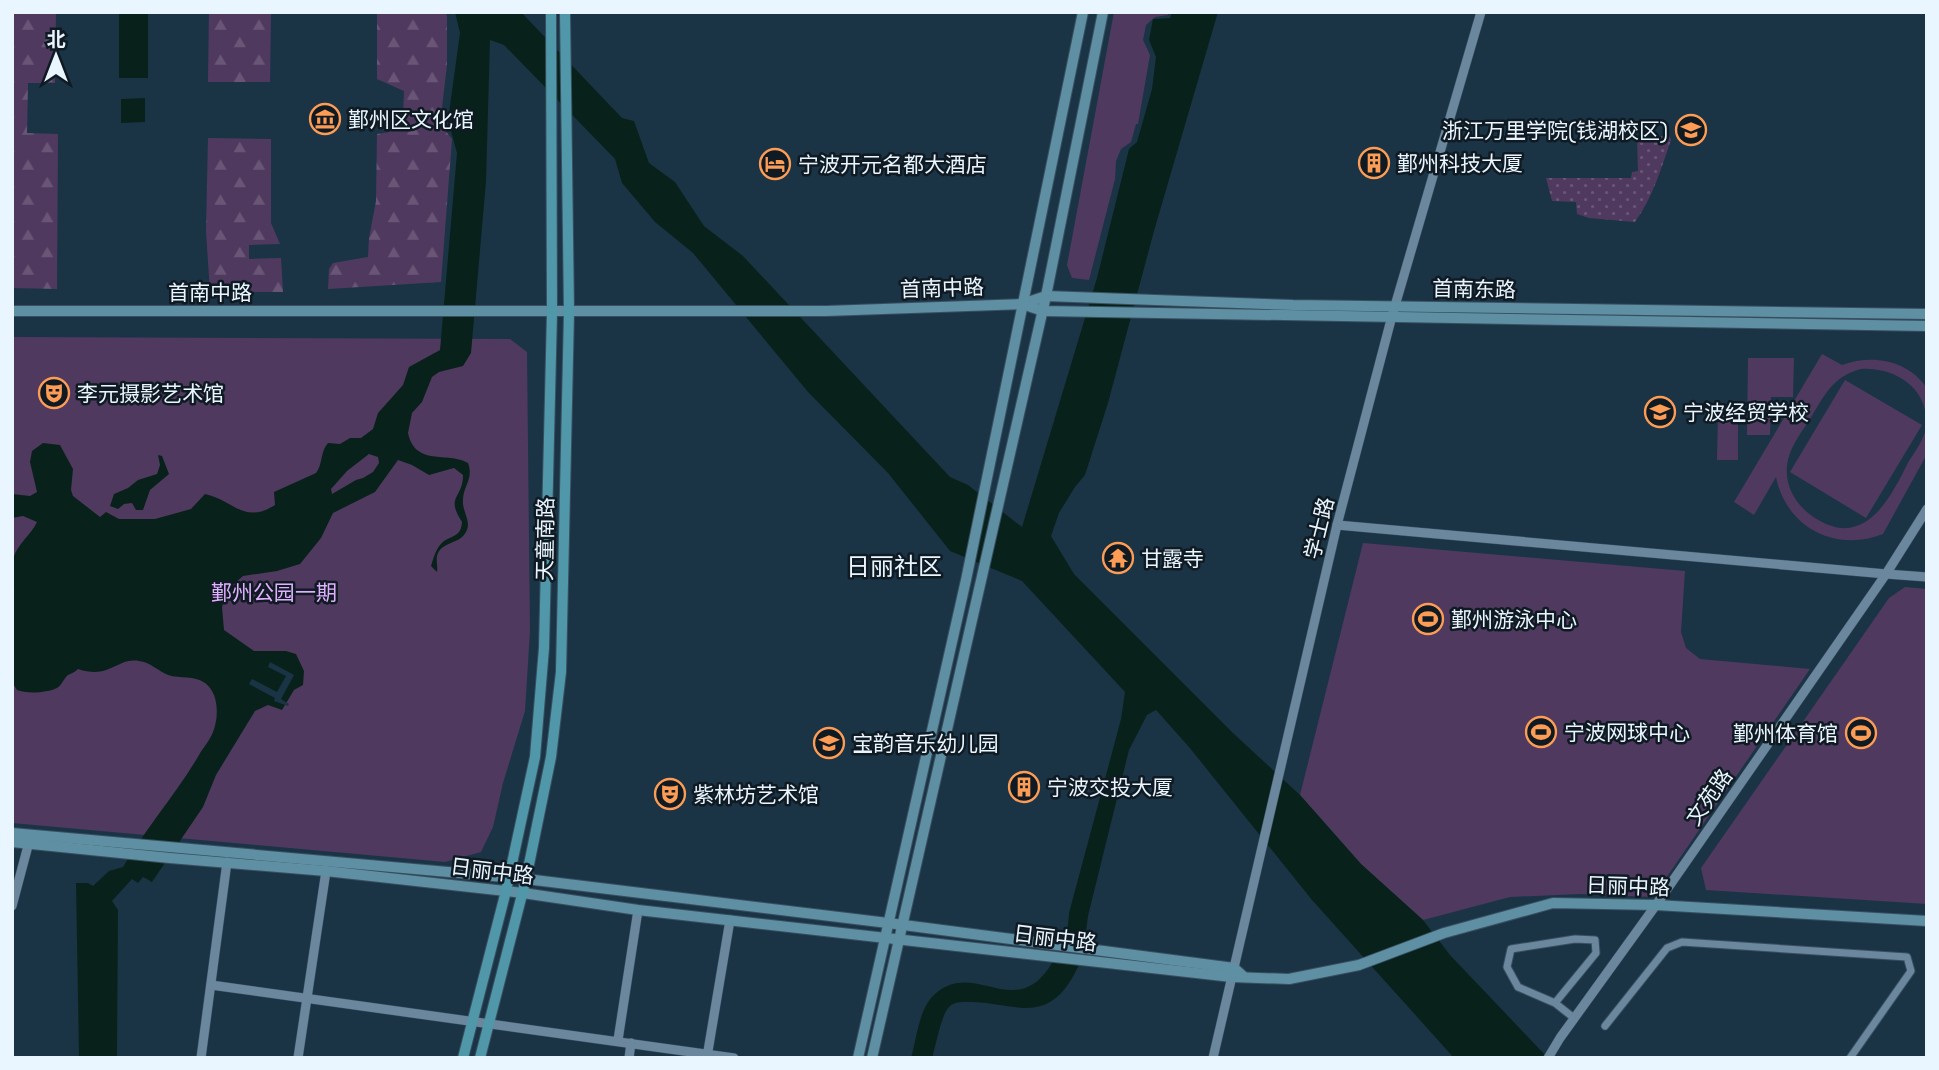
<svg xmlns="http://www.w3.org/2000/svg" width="1939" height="1070" viewBox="0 0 1939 1070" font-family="'Space Grotesk','Noto Sans SC',sans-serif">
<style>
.grass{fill:url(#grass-dots)}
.forest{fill:url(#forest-firs)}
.park{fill:#50395e;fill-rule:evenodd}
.water{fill:#08221b;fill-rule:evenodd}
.pier{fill:#1a3446}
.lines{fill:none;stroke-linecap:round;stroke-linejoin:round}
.minor-casing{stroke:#394f5f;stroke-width:9}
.tertiary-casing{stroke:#394f5f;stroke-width:10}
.secondary-casing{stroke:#394f5f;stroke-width:12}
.primary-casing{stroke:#394f5f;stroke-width:12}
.minor{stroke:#6b879d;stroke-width:7}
.tertiary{stroke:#6b879d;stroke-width:9}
.secondary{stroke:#5e8fa3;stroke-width:10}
.primary{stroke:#5098a9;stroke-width:10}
.labels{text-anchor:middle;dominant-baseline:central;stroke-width:5;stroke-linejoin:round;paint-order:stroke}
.poi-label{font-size:21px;fill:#e9f5ff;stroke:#0f1a23;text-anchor:start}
.street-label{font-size:21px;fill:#e9f5ff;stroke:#0f1a23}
.park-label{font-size:21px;fill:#dfb0ff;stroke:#0f1a23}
.quarter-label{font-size:24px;fill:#e9f5ff;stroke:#0f1a23}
</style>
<defs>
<pattern id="grass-dots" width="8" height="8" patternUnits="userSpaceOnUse" patternTransform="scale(1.75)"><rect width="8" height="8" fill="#50395e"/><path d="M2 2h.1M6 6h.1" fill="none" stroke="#695676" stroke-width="1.8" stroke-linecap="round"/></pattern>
<pattern id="forest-firs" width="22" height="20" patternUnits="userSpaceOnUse" patternTransform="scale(1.75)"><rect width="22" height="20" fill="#50395e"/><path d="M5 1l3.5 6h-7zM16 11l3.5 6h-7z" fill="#695676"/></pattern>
</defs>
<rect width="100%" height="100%" fill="#1a3446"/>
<path class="grass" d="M1669,136L1671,140C1661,169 1653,197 1635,222L1589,218L1577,214L1576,202L1552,201L1546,178H1631L1632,172L1638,171L1637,137Z"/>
<g class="forest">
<path d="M12,12H56L55,83H28L27,133L58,134L57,289L12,288Z"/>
<path d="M209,12H271L270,82H208Z"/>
<path d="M377,12H445L447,16V65L440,124L452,139L441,282L328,289L329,269L333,263L368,257L369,238L376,201L377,134L390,132L403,117L404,91L377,79Z"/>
<path d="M208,138L271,139V223L280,244L249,245V259L281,258L283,292H210L206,231Z"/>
</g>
<g class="park">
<path d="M1114,12H1168V15L1155,17L1146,25L1143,40L1150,55L1138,124H1136L1131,142L1121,149L1116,161L1115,179L1089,280L1072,278L1067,265Z"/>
<path d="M12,337L510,339L527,352L530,631L525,711L503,783L493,827L481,852L445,862L12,823Z"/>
<path d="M1822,354L1842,365C1873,354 1907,360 1927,388V454L1883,534C1835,553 1786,527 1776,477L1754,515L1734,502ZM1861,369C1896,367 1930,389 1926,428C1924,439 1915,452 1909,461C1893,492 1870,543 1826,524C1799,512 1780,486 1789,456C1793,443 1803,430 1810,419C1824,396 1833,376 1861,369Z"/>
<path d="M1748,358H1794L1793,397H1771L1770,435H1747Z"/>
<path d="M1845,380L1922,425L1866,518L1790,472Z"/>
<path d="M1718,414H1738V460H1717Z"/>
<path d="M1363,543L1685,571L1681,632L1686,648L1700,659L1810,669L1653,897L1580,894L1510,897L1423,920L1361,864L1300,795Z"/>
<path d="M1905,587L1927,589V904L1706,890L1701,868L1889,598Z"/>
</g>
<g class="water">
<rect x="119" y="12" width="29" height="66"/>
<path d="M455,12H521L622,118L634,121L649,163L675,182L704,226L743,256L950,477L968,485L1022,527L1097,278L1129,149L1137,142L1152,89L1156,57L1149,40L1153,19L1170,18L1172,12H1218L1154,231L1108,403L1085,475L1075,487L1059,513L1051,536L1074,574L1233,733L1300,795L1361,864L1423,920L1450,955L1548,1058H1454L1312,900L1189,747L1156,710L1147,715L1129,750L1088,916L1086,932L1089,939C1078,969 1064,1010 1024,1008C1006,1007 988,1002 970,1002C963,1002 955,1001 949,1007C941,1015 936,1046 932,1058H911C917,1037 919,1007 936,993C976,959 1016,1023 1052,963C1063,944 1068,936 1069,913L1121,719L1125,692L1022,581L950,551L888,473L808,392L693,253L655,222L622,183L615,159L504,45L490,40L486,182L471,353L463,366L439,372L432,377L422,402L412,413L408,433C415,467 448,451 468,463C474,479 463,486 463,500C462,512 472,521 466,532C459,545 441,541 437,556C436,561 438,568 437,572L431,566C434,557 436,547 444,541C454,535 461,536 462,522C445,496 463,499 463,475L454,468L429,475L412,465L398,460L375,492L333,513L321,538L300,564L277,571L243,576L228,589L222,607L224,630L254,651H286L296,654L304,671L303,685L294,690L282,710L268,705L255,711L216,775L203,807L152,882L143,877L138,883L132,879L112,901L118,910L117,1058H79L76,883H88L93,886L109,871L123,867C146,828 176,794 199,755C203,748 210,740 213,732C219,717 219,693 205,683C194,675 180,679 168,675C158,671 150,662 139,661C117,657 110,680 78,669C75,672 72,673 68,675C64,678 62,685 57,688C47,693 26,694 17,690L12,682V603C18,588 9,574 13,559C17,544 31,535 37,522L23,516L12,518V494L30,496L37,492L30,462L32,451L43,443L60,445L73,469L71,490L73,496L100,517L106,512L119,519H155L191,509L205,494C233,500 244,525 275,505L274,492L316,473C323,464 320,452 328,443L340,444L350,438H361L373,429L378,413L403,385L409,367L440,350L457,153L448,120L460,33ZM369,454L378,457L379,463L373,472L363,478L356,480L332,494L331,489L347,471Z"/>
<path d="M145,98V122L121,123V99Z"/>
<path d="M158,455L162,456L169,474L150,490L143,510H136L132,503L124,504L118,509L110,506L114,494L128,488L138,480L157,474L160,465Z"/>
</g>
<path class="pier" d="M270,662L294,675L281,699L289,704L288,706L274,701L275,698L249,684L252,679L277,692L286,676L268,667Z"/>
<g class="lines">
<g class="minor-casing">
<g id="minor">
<path d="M1555,1003L1596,953L1595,940L1575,939L1511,949L1507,967L1518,987L1555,1003L1574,1018"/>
<path d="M1605,1026L1667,948L1682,942L1907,957L1911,971L1850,1058"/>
</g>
</g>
<g class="tertiary-casing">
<g id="tertiary">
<path d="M1337,525L1886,574L1927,509"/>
<path d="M12,906L29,842"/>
<path d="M211,985L734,1058"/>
<path d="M618,1040L638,910"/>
<path d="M707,1057L730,920"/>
<path d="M201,1058L227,862"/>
<path d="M298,1058L326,871"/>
<path d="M629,1058L631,1043"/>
<path d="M1213,1058L1337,525L1392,316L1481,12"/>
<path d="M1548,1058L1560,1038L1656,905L1886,574L1927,577"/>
</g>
</g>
<g class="secondary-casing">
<g id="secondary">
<path d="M1022,304L1046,296L1293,305L1927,314"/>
<path d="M12,311H826L1022,304L1043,311L1927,326"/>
<path d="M12,833L526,879L888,923L1234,968L1243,976"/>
<path d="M12,842L170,858L326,871L523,893L638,910L1232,977L1289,979L1359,965L1444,933L1553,903L1656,905L1927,921"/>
<path d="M858,1058L966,580L1083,12"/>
<path d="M872,1058L1046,296L1103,12"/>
</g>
</g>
<g class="primary-casing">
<g id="primary">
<path d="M463,1058L506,891L535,757L544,648L552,312L551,12"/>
<path d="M480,1058L526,879L551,757L561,672L569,312L565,12"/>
</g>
</g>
<use href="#minor" class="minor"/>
<use href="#tertiary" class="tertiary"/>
<use href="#secondary" class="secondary"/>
<use href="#primary" class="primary"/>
</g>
<defs>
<g id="museum-ring" transform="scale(1.575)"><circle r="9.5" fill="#0f1a23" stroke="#fd9c55" stroke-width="1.5"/><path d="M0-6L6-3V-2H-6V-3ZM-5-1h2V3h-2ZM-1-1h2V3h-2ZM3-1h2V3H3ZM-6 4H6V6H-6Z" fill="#fd9c55"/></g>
<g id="university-ring" transform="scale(1.575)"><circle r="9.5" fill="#0f1a23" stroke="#fd9c55" stroke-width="1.5"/><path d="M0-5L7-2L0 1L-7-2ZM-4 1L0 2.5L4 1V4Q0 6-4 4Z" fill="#fd9c55"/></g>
<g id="building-ring" transform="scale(1.575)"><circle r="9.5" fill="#0f1a23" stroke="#fd9c55" stroke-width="1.5"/><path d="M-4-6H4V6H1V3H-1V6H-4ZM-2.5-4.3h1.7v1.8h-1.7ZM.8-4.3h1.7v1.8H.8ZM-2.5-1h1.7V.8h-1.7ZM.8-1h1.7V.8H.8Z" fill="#fd9c55"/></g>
<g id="hotel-ring" transform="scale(1.575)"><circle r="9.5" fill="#0f1a23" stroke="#fd9c55" stroke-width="1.5"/><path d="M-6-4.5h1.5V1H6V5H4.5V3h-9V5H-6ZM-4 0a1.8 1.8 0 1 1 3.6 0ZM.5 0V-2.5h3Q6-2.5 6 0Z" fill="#fd9c55"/></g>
<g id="theatre-ring" transform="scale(1.575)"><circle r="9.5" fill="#0f1a23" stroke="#fd9c55" stroke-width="1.5"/><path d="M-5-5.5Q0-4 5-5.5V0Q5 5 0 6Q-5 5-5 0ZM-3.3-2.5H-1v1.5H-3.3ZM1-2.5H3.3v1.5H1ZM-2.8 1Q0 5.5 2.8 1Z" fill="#fd9c55"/></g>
<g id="school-ring" transform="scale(1.575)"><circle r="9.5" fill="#0f1a23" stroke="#fd9c55" stroke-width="1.5"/><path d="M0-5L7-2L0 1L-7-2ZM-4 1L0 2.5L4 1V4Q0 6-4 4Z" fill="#fd9c55"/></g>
<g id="temple-ring" transform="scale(1.575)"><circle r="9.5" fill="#0f1a23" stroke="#fd9c55" stroke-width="1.5"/><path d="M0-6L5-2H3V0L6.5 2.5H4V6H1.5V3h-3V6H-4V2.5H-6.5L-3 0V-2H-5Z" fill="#fd9c55"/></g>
<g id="stadium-ring" transform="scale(1.575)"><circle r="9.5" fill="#0f1a23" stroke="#fd9c55" stroke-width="1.5"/><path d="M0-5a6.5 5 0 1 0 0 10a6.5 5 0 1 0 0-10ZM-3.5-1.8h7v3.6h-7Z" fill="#fd9c55"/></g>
</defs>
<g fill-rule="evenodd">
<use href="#museum-ring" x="325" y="119"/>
<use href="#university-ring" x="1691" y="130"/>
<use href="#building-ring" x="1374" y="163"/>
<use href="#hotel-ring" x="775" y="164"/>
<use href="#theatre-ring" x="54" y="393"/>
<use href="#school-ring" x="1660" y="412"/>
<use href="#temple-ring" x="1118" y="558"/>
<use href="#stadium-ring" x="1428" y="619"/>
<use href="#stadium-ring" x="1541" y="732"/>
<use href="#stadium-ring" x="1861" y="733"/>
<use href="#school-ring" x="829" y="743"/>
<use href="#building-ring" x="1024" y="787"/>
<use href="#theatre-ring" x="670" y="794"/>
</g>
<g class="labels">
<g class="poi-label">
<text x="348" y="119">鄞州区文化馆</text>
<text x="1668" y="130" text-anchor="end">浙江万里学院(钱湖校区)</text>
<text x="1397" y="163">鄞州科技大厦</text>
<text x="798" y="164">宁波开元名都大酒店</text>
<text x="77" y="393">李元摄影艺术馆</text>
<text x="1683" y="412">宁波经贸学校</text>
<text x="1141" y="558">甘露寺</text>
<text x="1451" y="619">鄞州游泳中心</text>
<text x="1564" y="732">宁波网球中心</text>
<text x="1838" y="733" text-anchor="end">鄞州体育馆</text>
<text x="852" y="743">宝韵音乐幼儿园</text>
<text x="1047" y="787">宁波交投大厦</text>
<text x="693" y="794">紫林坊艺术馆</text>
</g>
<g class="street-label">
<text transform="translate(942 288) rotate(-2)">首南中路</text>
<text transform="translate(1474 289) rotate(1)">首南东路</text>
<text x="210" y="292">首南中路</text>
<text transform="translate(1319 528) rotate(-76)">学士路</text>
<text transform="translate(545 539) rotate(-89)">天童南路</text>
<text transform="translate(1709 797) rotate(-55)">文苑路</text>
<text transform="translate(492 871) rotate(7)">日丽中路</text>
<text transform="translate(1628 886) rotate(2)">日丽中路</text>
<text transform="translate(1055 938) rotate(7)">日丽中路</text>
</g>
<g class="park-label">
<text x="274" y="592">鄞州公园一期</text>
</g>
<g class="quarter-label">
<text x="894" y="566">日丽社区</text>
</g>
</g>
<rect width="1939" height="1070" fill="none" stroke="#e9f5ff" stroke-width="28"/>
<g transform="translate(56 56)" stroke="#0f1a23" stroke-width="5" paint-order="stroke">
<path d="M0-5L12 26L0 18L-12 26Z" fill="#e9f5ff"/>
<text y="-10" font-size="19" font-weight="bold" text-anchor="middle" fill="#e9f5ff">北</text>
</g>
</svg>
